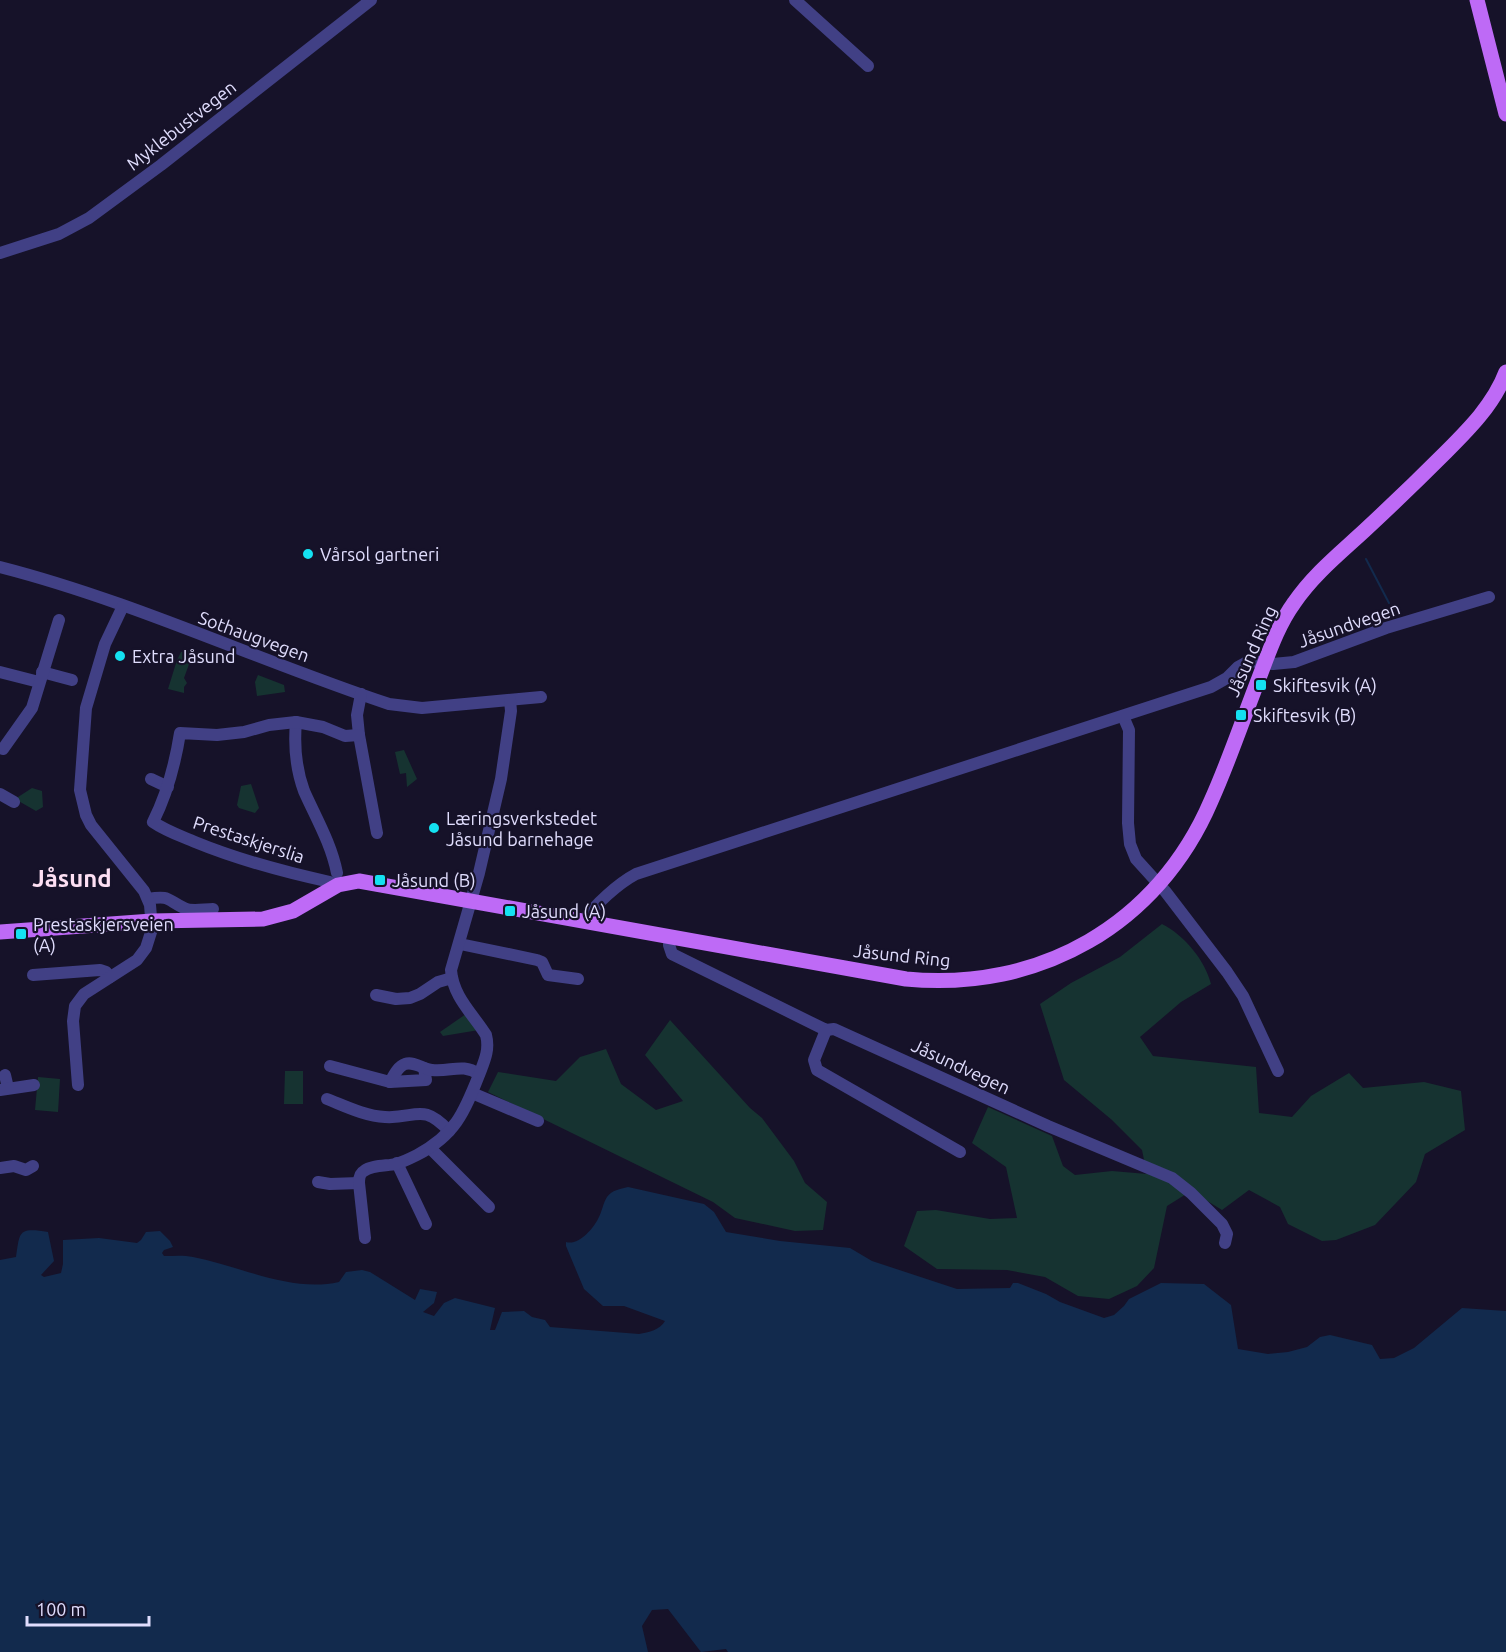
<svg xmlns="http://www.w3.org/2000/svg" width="1506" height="1652" viewBox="0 0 1506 1652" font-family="Ubuntu,sans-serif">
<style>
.green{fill:#163331}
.water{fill:#122a4d}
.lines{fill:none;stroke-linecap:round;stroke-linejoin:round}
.stream{stroke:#122a4d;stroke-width:2}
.minor{stroke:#414085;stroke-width:12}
.major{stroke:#be6af6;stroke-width:15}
.poi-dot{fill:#14e1f1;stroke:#161229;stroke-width:2}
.labels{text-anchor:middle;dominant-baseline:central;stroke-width:4.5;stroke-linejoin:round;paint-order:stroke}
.street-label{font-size:18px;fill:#e0ddfd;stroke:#161229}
.poi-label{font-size:18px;fill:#e0ddfd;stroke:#161229;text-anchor:start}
.district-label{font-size:24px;font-weight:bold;fill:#fddff3;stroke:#161229}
</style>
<rect width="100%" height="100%" fill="#161229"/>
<g class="green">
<path d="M189,650L192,656L184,678L187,683L184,687V693L168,689L177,660L181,652Z"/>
<path d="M258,675L284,685L285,692L257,696L255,682Z"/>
<path d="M404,750L417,779L407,787L406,773L400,774L395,752Z"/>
<path d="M251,784L259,808L255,813L239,808L237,805L241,786Z"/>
<path d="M32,788L42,791L43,807L36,811L15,799Z"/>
<path d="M1162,924C1184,935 1205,960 1211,984L1181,1002L1140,1037L1153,1056L1256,1067L1259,1113L1292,1117L1311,1096L1349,1073L1363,1088L1424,1082L1461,1091L1465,1130L1425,1154L1416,1182L1375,1225L1336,1240L1322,1241L1288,1224L1280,1207L1249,1190L1222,1210L1191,1191L1167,1206L1154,1268L1137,1286L1109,1299L1078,1296L1045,1277L1007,1270L937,1269L904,1246L917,1211L936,1210L990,1219L1017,1218L1006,1167L972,1143L988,1107L1052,1136L1063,1166L1075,1175L1112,1171L1147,1174L1142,1150L1112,1120L1064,1080L1040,1004L1071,983L1120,957Z"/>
<path d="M466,1014L479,1030L443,1036L440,1032Z"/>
<path d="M670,1020L750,1108L762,1118L794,1161L805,1183L827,1202L823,1230L795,1231L735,1218L713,1202L488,1092L498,1072L556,1081L580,1057L606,1049L621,1084L656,1110L683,1101L645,1055Z"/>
<path d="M285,1071H303V1104H284Z"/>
<path d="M38,1077L60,1079L58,1112L35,1110Z"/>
</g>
<path class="water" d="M628,1187L704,1204L714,1212L726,1232L780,1241L850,1248L872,1261L957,1289L1010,1288L1013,1283H1018L1046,1294L1060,1302L1104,1318L1114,1315L1124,1306L1129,1299L1161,1283L1204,1284L1231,1305L1238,1349L1268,1354L1288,1352L1307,1347L1320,1337L1330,1335L1372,1345L1380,1359L1394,1358L1414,1348L1462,1308L1506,1311V1652H728L726,1649L701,1652L668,1609L652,1610L642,1626L648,1652H0V1260L16,1257C20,1233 17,1227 48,1232L54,1261L41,1275L44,1277L61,1273L63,1264V1240L99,1238L137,1243L141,1240L146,1232L160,1231L170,1241L173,1247L164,1250L162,1253L164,1256C174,1256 184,1255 193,1257C240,1266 291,1293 339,1282L346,1272L362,1270L370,1272L415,1300L420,1289L437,1292L434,1303L423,1312L434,1316L444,1303L455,1298L495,1308L490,1330H495L502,1312L524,1311L532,1317L545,1320L550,1327L639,1334C649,1332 660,1330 665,1321L624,1306H603L584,1289L566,1246V1242C578,1246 593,1229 598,1219C602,1212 603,1203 607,1197C612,1190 620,1189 628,1187Z"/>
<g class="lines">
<path class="stream" d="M1366,559L1389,603"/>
<g class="minor">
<path d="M795,0L868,66"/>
<path d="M0,253L59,234L89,218L161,165L371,0"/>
<path d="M0,567C133,601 259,661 389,704L422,708L541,697"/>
<path d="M0,672L39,682"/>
<path d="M42,672L72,680"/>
<path d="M361,694L357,715L359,735L377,833"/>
<path d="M1123,716L1129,730L1128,823L1130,844L1136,859L1165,891L1227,972L1243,996L1278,1071"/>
<path d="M296,722C294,744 296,769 304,791C316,818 331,843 337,873"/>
<path d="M3,749L32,708L59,620"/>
<path d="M151,779L168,787"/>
<path d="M0,794L14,802"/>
<path d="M333,887L330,882C284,872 239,860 195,842C181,836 166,831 153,822C167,794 175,765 180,733L217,735L244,732L269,725L296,722L323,727L345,736L359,735"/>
<path d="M148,899C170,895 167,900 184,908C191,912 204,909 213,909"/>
<path d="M584,921C594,905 619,883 636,874L1211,687L1227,678L1238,667L1249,661L1273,664L1294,662L1386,628L1489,597"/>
<path d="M670,937L669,945L672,954L826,1030L834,1029L1048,1126L1172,1178L1191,1193L1222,1224L1227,1234L1225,1243"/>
<path d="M460,944L537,960L542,962L548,975L578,979"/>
<path d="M33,975L100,970L106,972L110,977"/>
<path d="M376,995L396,999L410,998L420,994L438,982L452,978"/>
<path d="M826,1030L814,1060L817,1070L960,1152"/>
<path d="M330,1066L390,1082L426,1080L424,1068"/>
<path d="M5,1075L8,1088"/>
<path d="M390,1082C393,1077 398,1066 405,1064C414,1061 423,1069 432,1070C451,1072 462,1063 479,1074"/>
<path d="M78,1085L73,1021L75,1006L84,994L137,960L146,948L152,929L150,905L144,891L91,825L86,815L80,790L86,708L105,644L123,606"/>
<path d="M0,1090L34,1085"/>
<path d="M472,1093L538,1121"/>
<path d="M327,1099C345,1106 365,1116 385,1117C416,1119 422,1102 449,1131"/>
<path d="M430,1148L489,1207"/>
<path d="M397,1163L426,1224"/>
<path d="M0,1168L14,1166L26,1170L33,1166"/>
<path d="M318,1182L330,1184L359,1183"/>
<path d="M365,1238L359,1183C359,1179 360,1173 364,1171C372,1165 387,1166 396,1164C403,1162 411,1158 417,1155C455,1135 464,1113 479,1075C484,1062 490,1050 486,1035C473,1014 453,997 451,970L479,873L501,779L511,711L510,700"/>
</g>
<g class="major">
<path d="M1477,0L1506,114"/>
<path d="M0,932L152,921L263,919L293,911L338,885L359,881L906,979C1039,992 1158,925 1211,801C1229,761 1243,719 1259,678C1269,652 1278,625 1294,603C1313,575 1339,554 1364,531C1392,505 1419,479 1446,452C1469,429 1494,404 1506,372"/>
</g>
</g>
<g class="poi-dot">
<circle cx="308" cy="554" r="6"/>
<circle cx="120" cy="656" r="6"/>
<rect x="1255" y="679" width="12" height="12" rx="3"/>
<rect x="1235" y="709" width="12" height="12" rx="3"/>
<circle cx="434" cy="828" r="6"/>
<rect x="374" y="874" width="12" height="12" rx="3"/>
<rect x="504" y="905" width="12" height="12" rx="3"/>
<rect x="15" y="928" width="12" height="12" rx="3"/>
</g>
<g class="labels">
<g class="street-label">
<text transform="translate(181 125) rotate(-38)">Myklebustvegen</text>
<text transform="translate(1349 624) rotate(-19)">Jåsundvegen</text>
<text transform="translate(254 636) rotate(20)">Sothaugvegen</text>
<text transform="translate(1251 651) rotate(-66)">Jåsund Ring</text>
<text transform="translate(249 839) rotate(18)">Prestaskjerslia</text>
<text transform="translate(902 955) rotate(6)">Jåsund Ring</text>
<text transform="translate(961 1066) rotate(25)">Jåsundvegen</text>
</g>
<g class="poi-label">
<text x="320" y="554">Vårsol gartneri</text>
<text x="132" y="656">Extra Jåsund</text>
<text x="1273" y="685">Skiftesvik (A)</text>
<text x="1253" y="715">Skiftesvik (B)</text>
<text x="446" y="818">Læringsverkstedet<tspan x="446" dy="21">Jåsund barnehage</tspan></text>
<text x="392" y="880">Jåsund (B)</text>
<text x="522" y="911">Jåsund (A)</text>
<text x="33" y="924">Prestaskjersveien<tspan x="33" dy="21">(A)</tspan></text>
</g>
<g class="district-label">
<text x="72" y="878">Jåsund</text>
</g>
</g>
<path d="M27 1616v9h122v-9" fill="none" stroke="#e0ddfd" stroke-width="3"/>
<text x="36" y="1616" font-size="18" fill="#e0ddfd" stroke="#161229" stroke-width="4.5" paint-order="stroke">100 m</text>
</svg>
